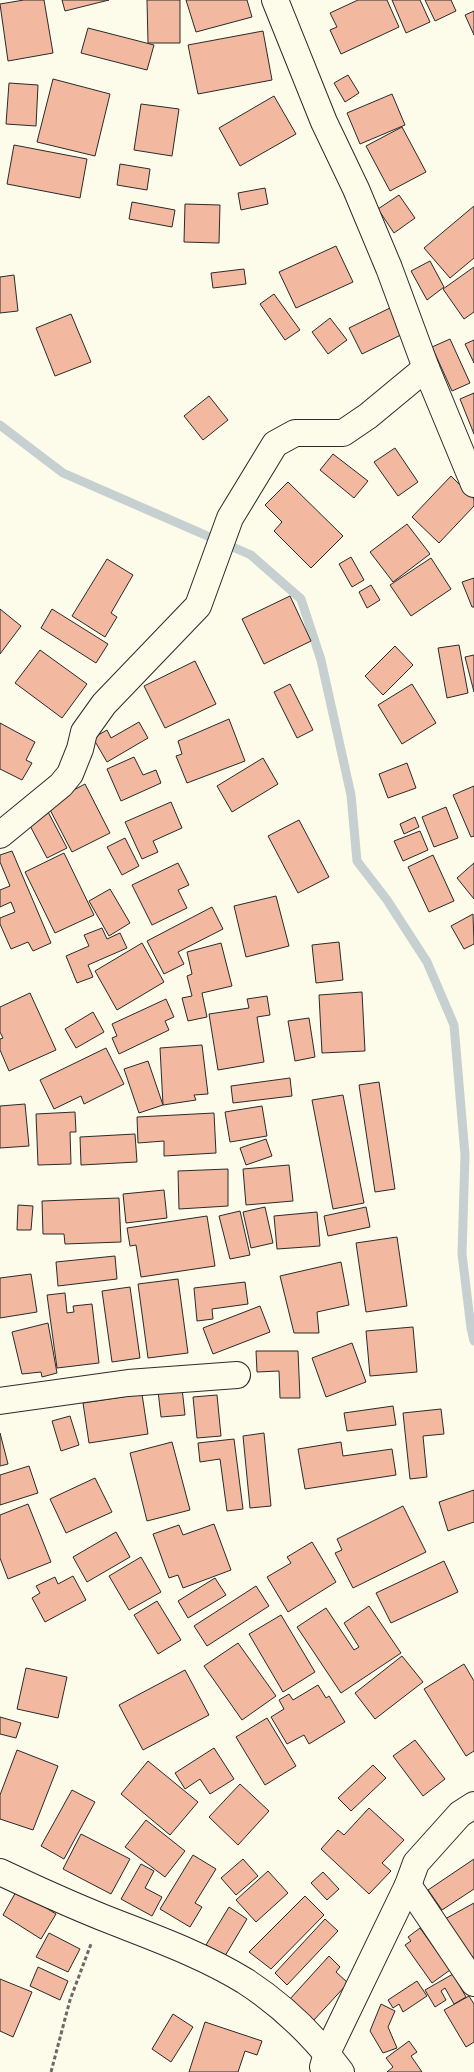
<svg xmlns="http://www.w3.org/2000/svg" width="474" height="2072" viewBox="0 0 474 2072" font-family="Raleway,sans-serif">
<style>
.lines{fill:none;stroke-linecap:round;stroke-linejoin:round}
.stream{stroke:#c7d0d0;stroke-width:9}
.building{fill:#f2b8a0;stroke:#2b2b2b}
.street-casing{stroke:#2b2b2b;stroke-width:28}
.path{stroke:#6a6964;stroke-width:3;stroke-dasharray:4 2.5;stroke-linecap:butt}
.street{stroke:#fdfbea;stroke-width:26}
</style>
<rect width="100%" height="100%" fill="#fdfbea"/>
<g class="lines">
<path class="stream" d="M0,425L63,473L251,555L301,599L321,660L351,795L357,861L387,900L427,962L454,1025L465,1155L462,1254L471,1328L474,1341"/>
</g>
<g class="building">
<path d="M24,0H44L53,53L8,61L0,4Z"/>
<path d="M62,0H109L65,11Z"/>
<path d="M147,0H180V43H148Z"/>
<path d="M186,0H247L252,17L196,32Z"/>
<path d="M358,0H387L399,27L341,54L330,30L337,27L330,13Z"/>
<path d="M392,0H420L430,22L406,33Z"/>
<path d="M425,0H451L456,11L435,21Z"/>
<path d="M474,11V35L465,15Z"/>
<path d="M88,28L154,45L147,70L81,53Z"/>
<path d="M263,31L272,80L198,94L188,45Z"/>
<path d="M348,75L359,93L345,102L334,83Z"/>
<path d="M53,79L110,94L95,156L37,142Z"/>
<path d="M9,83L38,85L36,126L6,124Z"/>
<path d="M392,94L405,125L360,144L347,113Z"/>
<path d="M274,96L296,134L240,166L219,128Z"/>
<path d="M141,104L179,109L172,156L134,150Z"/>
<path d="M402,127L426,172L390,191L366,146Z"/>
<path d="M14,145L87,159L80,198L7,184Z"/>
<path d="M120,164L150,169L147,190L117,185Z"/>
<path d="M265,188L268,204L241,210L238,193Z"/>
<path d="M399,195L415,218L394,233L378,209Z"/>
<path d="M132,202L175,210L172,227L129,219Z"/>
<path d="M185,204L220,205L219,243L184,242Z"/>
<path d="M474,206V258L450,278L424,248Z"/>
<path d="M336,246L353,282L296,308L279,272Z"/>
<path d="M430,261L444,287L427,300L411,271Z"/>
<path d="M474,267V312L464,319L443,289Z"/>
<path d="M244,269L246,284L213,288L211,273Z"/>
<path d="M14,275L18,311L0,313V277Z"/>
<path d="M274,294L300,330L285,340L260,304Z"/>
<path d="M394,306L407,332L362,354L349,328Z"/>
<path d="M71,314L91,362L55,376L36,328Z"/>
<path d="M330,318L347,340L328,354L312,332Z"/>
<path d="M450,339L470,383L452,391L432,347Z"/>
<path d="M474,340V363L465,344Z"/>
<path d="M474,393V434L460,399Z"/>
<path d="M209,396L228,420L203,440L184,416Z"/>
<path d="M395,448L418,482L398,496L374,462Z"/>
<path d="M333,454L368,481L354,498L320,470Z"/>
<path d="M451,476L474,499V506L439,543L412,517Z"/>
<path d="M288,482L343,536L311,568L274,531L282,522L265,505Z"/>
<path d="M407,524L430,554L393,582L370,552Z"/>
<path d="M351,557L364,580L352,587L339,564Z"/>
<path d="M431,558L451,589L411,616L390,585Z"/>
<path d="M107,559L133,575L111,613L117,617L105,637L72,616Z"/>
<path d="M474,578V607H472L462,582Z"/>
<path d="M371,585L380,600L367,608L359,592Z"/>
<path d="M290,596L311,641L264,664L242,619Z"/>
<path d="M0,609L21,626L0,654Z"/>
<path d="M52,609L108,644L96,663L41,628Z"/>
<path d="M459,645L468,693L447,698L438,648Z"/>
<path d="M395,646L413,665L383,695L365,676Z"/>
<path d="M40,650L87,684L62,718L15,683Z"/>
<path d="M474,655V692L465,657Z"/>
<path d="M195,661L216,704L165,728L144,686Z"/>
<path d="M290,684L313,730L297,738L274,692Z"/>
<path d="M412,684L436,723L402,744L378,705Z"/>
<path d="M229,719L245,761L187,783L176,756L182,754L178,741Z"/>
<path d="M139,722L148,738L107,762L93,738L107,730L111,738Z"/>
<path d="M0,723L35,742L26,760L32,763L22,780L0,769Z"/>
<path d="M134,757L143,775L156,770L161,783L121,801L107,769Z"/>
<path d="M263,758L278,784L232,812L217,786Z"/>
<path d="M407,763L416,788L388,798L379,774Z"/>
<path d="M85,784L110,833L72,852L47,804Z"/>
<path d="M474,786V836L471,837L453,795Z"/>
<path d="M171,802L182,828L153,841L158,852L142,859L125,822Z"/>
<path d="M446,807L458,838L434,847L422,817Z"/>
<path d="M47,810L67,848L47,858L27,820Z"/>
<path d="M415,817L419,827L404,834L400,824Z"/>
<path d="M299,820L329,877L298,893L268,836Z"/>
<path d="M420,831L428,850L403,861L394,841Z"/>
<path d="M125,838L139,866L122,875L107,847Z"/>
<path d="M12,851L51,943L33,951L28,942L11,949L0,924V918L15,912L11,902L0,907V890L10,886L0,862V855Z"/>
<path d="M64,853L94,915L55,933L25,872Z"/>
<path d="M433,855L454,901L429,912L408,867Z"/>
<path d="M178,863L189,885L178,890L187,908L152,925L132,885Z"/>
<path d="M474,863V899L457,878Z"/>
<path d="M110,889L130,923L109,936L89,901Z"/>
<path d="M276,896L289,946L246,957L234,906Z"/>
<path d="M212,907L223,929L178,952L184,964L164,974L147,941Z"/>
<path d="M473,914L474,944L464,949L451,926Z"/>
<path d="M102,928L107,939L120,933L127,948L88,965L93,977L77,983L66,956L89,946L84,935Z"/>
<path d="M339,942L343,980L316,983L312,945Z"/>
<path d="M142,943L164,982L117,1010L95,971Z"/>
<path d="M221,943L232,986L202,993L207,1017L188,1021L182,998L192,996L187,976L192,974L187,952Z"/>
<path d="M362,992L365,1051L322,1053L319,995Z"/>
<path d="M30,993L56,1050L9,1071L0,1050V1039L3,1038L0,1032V1007Z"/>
<path d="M267,996L270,1015L257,1017L264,1062L218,1070L209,1014L249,1008L247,999Z"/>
<path d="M166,999L174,1017L165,1021L169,1030L119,1054L112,1038L117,1036L112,1024Z"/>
<path d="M93,1012L104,1032L76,1048L65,1029Z"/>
<path d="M309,1018L315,1057L295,1061L288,1021Z"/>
<path d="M202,1045L208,1094L194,1095L196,1100L163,1105L160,1048Z"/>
<path d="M106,1048L124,1084L84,1104L81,1096L54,1109L40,1080Z"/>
<path d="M148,1061L163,1105L139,1113L124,1069Z"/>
<path d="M290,1078L292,1096L233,1103L231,1086Z"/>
<path d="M379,1082L395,1189L375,1192L359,1085Z"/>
<path d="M343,1095L364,1203L333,1209L312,1100Z"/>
<path d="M25,1104L29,1146L0,1148V1106Z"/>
<path d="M262,1106L267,1136L230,1142L225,1112Z"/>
<path d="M75,1112L76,1132H70L71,1164L38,1165L36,1114Z"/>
<path d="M214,1113L216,1153L164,1156V1141L138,1143L137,1117Z"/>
<path d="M135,1134L137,1162L81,1165L80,1137Z"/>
<path d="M266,1139L272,1156L246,1165L240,1148Z"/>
<path d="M289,1165L293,1201L246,1205L243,1169Z"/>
<path d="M228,1169V1206L179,1209L178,1171Z"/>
<path d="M164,1190L167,1218L126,1223L123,1194Z"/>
<path d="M119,1198L121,1242L65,1244L64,1234H43L42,1201Z"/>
<path d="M18,1205L33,1206L31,1230H17Z"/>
<path d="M265,1207L273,1243L251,1248L243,1212Z"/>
<path d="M366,1207L370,1227L328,1236L324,1216Z"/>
<path d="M240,1211L250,1255L230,1259L219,1216Z"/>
<path d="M317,1212L320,1246L277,1249L274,1216Z"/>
<path d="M207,1216L215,1266L141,1277L136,1245L130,1246L127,1228Z"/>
<path d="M397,1237L407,1306L366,1312L356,1243Z"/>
<path d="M115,1256L117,1279L58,1286L56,1262Z"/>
<path d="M341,1262L349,1305L317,1312L319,1333H294L280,1276Z"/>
<path d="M31,1274L37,1312L0,1318V1278Z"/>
<path d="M178,1279L188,1353L148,1358L138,1284Z"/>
<path d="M245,1282L248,1304L212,1309L213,1319L197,1321L194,1288Z"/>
<path d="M130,1287L140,1358L112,1362L102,1291Z"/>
<path d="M65,1293L67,1313L74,1312L73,1306L92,1304L99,1363L57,1368L47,1295Z"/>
<path d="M260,1306L270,1332L213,1354L203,1328Z"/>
<path d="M48,1323L57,1373L42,1377L41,1372L22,1374L12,1332Z"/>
<path d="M413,1327L417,1372L370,1376L366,1331Z"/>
<path d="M352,1343L366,1382L326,1397L312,1358Z"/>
<path d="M256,1351H298L300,1398H280L279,1371L257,1372Z"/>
<path d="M182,1388L185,1415L161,1417L158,1391Z"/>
<path d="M142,1394L148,1434L89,1443L83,1403Z"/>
<path d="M217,1395L221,1436L197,1438L193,1397Z"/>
<path d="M393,1406L396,1425L347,1431L344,1413Z"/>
<path d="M441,1409L444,1434L423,1436L427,1477L410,1479L403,1413Z"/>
<path d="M70,1416L79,1445L61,1451L52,1421Z"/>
<path d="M0,1433L8,1464L0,1466Z"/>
<path d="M264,1433L271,1506L250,1508L243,1436Z"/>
<path d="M234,1439L243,1509L227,1511L220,1459L200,1462L198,1443Z"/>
<path d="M172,1442L190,1510L147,1521L130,1453Z"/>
<path d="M341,1442L343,1456L392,1449L396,1475L305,1489L298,1449Z"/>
<path d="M29,1466L38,1493L0,1505V1475Z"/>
<path d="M95,1478L112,1512L66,1533L50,1499Z"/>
<path d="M474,1490V1522L448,1531L439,1502Z"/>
<path d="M28,1504L51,1562L8,1579L0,1558V1515Z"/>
<path d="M403,1506L426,1552L353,1588L335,1553L342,1550L337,1539Z"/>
<path d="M214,1524L231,1570L183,1588L178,1575L169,1578L153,1534L179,1525L183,1535Z"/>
<path d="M116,1532L130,1557L87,1582L73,1557Z"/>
<path d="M312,1542L336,1582L288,1612L267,1577L291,1563L287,1557Z"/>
<path d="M141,1557L161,1592L129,1610L109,1576Z"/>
<path d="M444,1561L458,1592L391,1623L376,1593Z"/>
<path d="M73,1576L86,1600L45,1622L32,1598L40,1593L36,1586L55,1577L58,1584Z"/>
<path d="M215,1578L226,1595L188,1618L178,1601Z"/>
<path d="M256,1586L269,1606L207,1646L194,1626Z"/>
<path d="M157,1601L181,1640L158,1654L134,1615Z"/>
<path d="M369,1606L401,1653L341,1693L297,1627L326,1608L354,1650L359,1647L344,1623Z"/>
<path d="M281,1615L315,1672L283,1692L249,1634Z"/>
<path d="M238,1643L276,1696L242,1720L204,1666Z"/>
<path d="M402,1656L423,1682L375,1719L355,1693Z"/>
<path d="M464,1664L474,1681V1751L466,1756L424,1689Z"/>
<path d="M26,1668L67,1677L58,1718L17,1709Z"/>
<path d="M185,1670L209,1715L143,1750L119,1705Z"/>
<path d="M318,1685L326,1698L329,1696L345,1722L309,1744L304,1735L287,1744L271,1717L284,1709L279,1700L289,1694L293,1700Z"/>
<path d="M0,1717L21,1723L16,1738L0,1734Z"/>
<path d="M267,1718L296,1766L265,1785L236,1737Z"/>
<path d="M415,1740L445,1779L423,1796L393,1756Z"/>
<path d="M214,1748L234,1779L210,1794L200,1779L185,1789L175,1773Z"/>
<path d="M17,1750L58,1766L33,1830L0,1819V1795Z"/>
<path d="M148,1761L198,1802L170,1835L121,1794Z"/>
<path d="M373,1765L386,1778L351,1811L338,1798Z"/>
<path d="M240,1784L269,1811L238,1845L209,1817Z"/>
<path d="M72,1790L95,1802L64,1859L41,1846Z"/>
<path d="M369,1808L404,1840L382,1863L391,1871L369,1894L321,1849L338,1830L344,1835Z"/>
<path d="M146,1820L185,1851L165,1877L125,1847Z"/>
<path d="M81,1834L130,1859L111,1894L63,1869Z"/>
<path d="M193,1855L216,1869L195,1903L202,1907L190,1927L160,1909Z"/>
<path d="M243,1859L258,1876L236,1895L221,1878Z"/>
<path d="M474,1859V1889L442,1910L428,1890Z"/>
<path d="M141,1864L154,1871L145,1888L162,1897L152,1916L121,1899Z"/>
<path d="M268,1871L288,1893L256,1922L236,1900Z"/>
<path d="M323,1872L339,1889L327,1900L311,1883Z"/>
<path d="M17,1890L56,1914L41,1939L3,1915Z"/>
<path d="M305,1896L324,1915L271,1969L249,1952Z"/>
<path d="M474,1903V1957L468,1961L445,1919Z"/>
<path d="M229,1907L247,1919L225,1956L206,1945Z"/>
<path d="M325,1919L338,1931L287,1985L275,1973Z"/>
<path d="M420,1928L450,1970L432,1983L405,1945L411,1941L408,1937Z"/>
<path d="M49,1933L80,1949L68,1972L36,1957Z"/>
<path d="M329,1956L340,1967L336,1972L348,1983L313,2021L289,2000Z"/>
<path d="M38,1967L68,1981L60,2000L30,1986Z"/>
<path d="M453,1974L466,1997L454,2004L445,1988L441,1991L446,2000L435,2007L425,1990Z"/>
<path d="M0,1979L32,1992L13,2037L0,2031Z"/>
<path d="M417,1981L427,1996L403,2012L399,2004L393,2008L388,2000Z"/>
<path d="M469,1996L474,2004V2042L466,2047L444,2010Z"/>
<path d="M381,2004L395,2011L388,2027L397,2048L383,2053L370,2031Z"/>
<path d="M173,2014L193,2027L171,2062L152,2049Z"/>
<path d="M205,2022L262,2041L257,2055L245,2051L238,2072H189Z"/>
<path d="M409,2041L417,2052L411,2056L422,2072H387L393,2067L386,2058Z"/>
</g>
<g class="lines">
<g class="street-casing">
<g id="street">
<path d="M275,0L324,122L356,189L389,268L426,368L474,484"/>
<path d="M0,835L61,785L70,774L80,749L84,732L104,704L198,606L230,518L275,444L295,433H343L368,416L426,368"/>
<path d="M0,1401L128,1383L237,1375"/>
<path d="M0,1872C34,1888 69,1904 104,1918C152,1937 201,1954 245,1981C282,2005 315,2037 341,2072"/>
<path d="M408,1885L474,1983"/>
<path d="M323,2067L327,2053L408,1885L416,1863L460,1814L474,1805"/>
</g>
</g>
<path class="path" d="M51,2072L70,2000L91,1944"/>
<use href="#street" class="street"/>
</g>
</svg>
